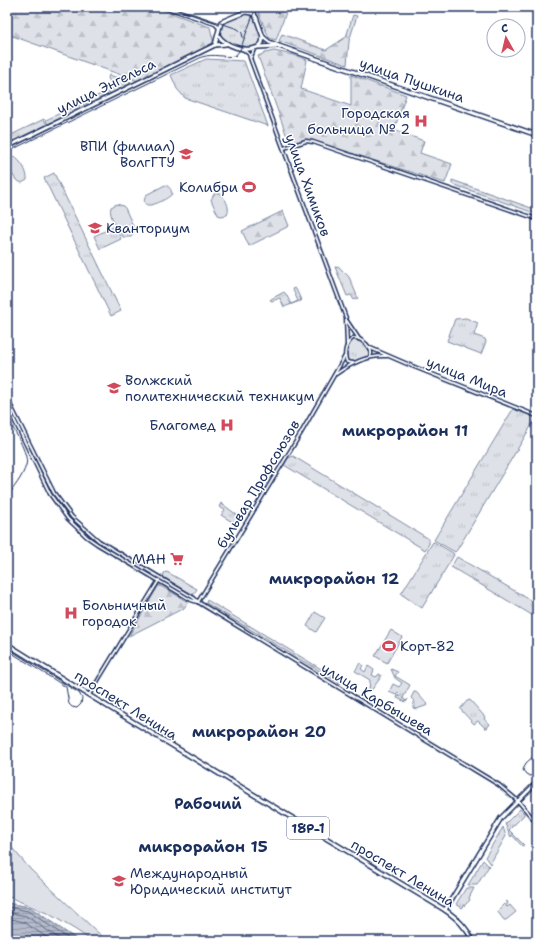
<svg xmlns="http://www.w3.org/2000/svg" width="544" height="948" viewBox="0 0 544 948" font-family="'Shantell Sans',sans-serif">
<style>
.grass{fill:url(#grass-tufts);stroke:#7c88a2}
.forest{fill:url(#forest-firs);stroke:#7c88a2}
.garden{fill:#dee1e7;stroke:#7c88a2}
.water{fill:url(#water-rules);stroke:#77839f}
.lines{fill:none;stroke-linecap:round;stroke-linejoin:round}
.shore{stroke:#596789;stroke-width:1}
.minor-casing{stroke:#1b2f5e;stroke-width:5}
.major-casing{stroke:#1b2f5e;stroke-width:6}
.minor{stroke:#fff;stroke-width:2}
.major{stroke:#fff;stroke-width:3}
.tram{stroke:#1b2f5e;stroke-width:1}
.labels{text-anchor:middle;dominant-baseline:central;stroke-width:3;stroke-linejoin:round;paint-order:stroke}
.shield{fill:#fff;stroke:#5f6d8e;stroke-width:1}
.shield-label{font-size:13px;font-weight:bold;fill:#1b2f5e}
.street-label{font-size:14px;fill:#1b2f5e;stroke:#fff}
.poi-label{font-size:14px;fill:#1b2f5e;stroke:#fff;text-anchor:end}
.neighbourhood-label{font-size:15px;font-weight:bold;fill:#1b2f5e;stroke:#fff}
.quarter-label{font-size:16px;font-weight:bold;fill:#1b2f5e;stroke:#fff}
</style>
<defs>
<pattern id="grass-tufts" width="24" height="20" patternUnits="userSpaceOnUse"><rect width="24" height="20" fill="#dee1e7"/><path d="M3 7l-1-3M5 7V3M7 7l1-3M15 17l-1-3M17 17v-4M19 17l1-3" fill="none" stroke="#bec1c9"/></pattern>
<pattern id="forest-firs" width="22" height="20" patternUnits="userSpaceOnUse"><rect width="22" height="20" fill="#dee1e7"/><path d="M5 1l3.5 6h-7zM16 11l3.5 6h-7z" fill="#bec1c9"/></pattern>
<pattern id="water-rules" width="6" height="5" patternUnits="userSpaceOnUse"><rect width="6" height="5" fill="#b5bbca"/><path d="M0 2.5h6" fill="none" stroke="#9298a7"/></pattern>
</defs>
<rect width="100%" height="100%" fill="#fff"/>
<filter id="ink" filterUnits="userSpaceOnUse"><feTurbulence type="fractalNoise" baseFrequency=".025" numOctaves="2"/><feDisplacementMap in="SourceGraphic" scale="8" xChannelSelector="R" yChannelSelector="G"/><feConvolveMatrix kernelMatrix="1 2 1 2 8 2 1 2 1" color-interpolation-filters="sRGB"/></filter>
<g filter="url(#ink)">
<g class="grass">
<path d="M247,13L254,17L262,38L260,43C258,45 255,47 252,48C244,50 228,43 222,38L220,31L223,23Z"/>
<path d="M206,59L244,61L268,126L185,98L177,89L171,75Z"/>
<path d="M109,75L134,83L87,106L85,102L113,88L108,78Z"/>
<path d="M83,102L85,107L48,124L46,120Z"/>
<path d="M44,119L47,125L8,143L7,132L9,131L11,135Z"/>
<path d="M54,173L121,311L111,316L44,178Z"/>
<path d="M115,226L121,239L100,249L94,236Z"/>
<path d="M338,266L349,277L358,298L354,300L351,295L347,296L335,267Z"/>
<path d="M294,288L296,289L301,300L300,301L284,307L280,298L272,301L270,300L271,299L284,292L286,294L291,304L298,301L293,290Z"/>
<path d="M466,318L478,323L474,335L485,339L486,342L481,354L447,341L455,319Z"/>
<path d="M353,339C359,340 368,347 369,353L368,356L351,362L348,361C345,355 348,343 353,339Z"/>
<path d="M513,409L536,418L457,550L455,552L434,540Z"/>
<path d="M293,456L429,539V544L425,550L284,465L288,458Z"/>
<path d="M35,458C44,475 51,492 62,507C86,539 122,557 156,577L155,578C121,557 84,540 60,507C50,492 42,475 34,459Z"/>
<path d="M221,503L241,518L237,525L221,515L225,510L219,507Z"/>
<path d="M433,542H434L453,553L454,555L422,608L401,594Z"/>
<path d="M457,557L537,604V618L451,567Z"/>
<path d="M167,572L197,589L193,595L164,578L163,577L164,573Z"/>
<path d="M360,663L363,665L361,669L365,672L368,666L374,670L372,675L376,677L379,674L381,675V677L370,692L369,690L370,680L355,671Z"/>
<path d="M391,669L398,672L395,676L410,685L403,698L406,701L408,699L406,702L397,698L398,695L400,697L401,695L398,692L396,695L389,692L393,684L399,687L402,683L395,678Z"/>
<path d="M414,692H416L428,705L417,709L413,708L414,701L411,698Z"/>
<path d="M470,700L485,717L484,719L490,724L487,728H485L478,721L474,724L460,709L467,701Z"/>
<path d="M520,809L524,813V815L509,830L524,845L522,846L512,835L511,837L505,824Z"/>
<path d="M503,827L506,836L490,864L485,857Z"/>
<path d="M483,860L489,866L477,885H468Z"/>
<path d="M466,888H474L469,898L470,900L462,908L456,904Z"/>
<path d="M507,901L508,903L506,906L507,907L510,905L516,912L506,920H504L497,911Z"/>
</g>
<g class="forest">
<path d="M7,7H154L210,27L214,44L138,81L7,34Z"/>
<path d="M257,7H288L276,40L269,38L259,14Z"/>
<path d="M353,15L357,16L349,41L347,65L279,41L282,34L326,50L346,37Z"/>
<path d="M274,51L294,55L307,60L301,89L351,106V75L406,95L394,130L424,141L420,153L452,164L445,183L307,139L290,145L258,56L265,53Z"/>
<path d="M452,180L537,210V214L452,184Z"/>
<path d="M283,211L289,226L249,246L242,231Z"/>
<path d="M159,585L188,602L184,608L129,636Z"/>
<path d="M207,600L341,681V684L206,603Z"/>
</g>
<g class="garden">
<path d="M14,157C21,160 28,173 27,180L22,183L16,180L11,172L7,174V167L9,168L8,161L10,158Z"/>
<path d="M165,185C170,187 171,189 172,194C167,200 137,215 146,195Z"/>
<path d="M218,193C225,196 231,208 227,215L221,216L218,215L211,200L214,194Z"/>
<path d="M117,204L123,206L125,208L135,230L131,237H123C118,229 108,216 111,207Z"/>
<path d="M315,612L325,618L316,632L307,626Z"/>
<path d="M391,630L402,637L387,663L375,656Z"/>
<path d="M7,842L31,870L107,941H92L76,930L49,914L7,896Z"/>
</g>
<path class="water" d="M7,903L30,907L79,941H7Z"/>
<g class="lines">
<g class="shore">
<path d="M7,907L28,911L72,941"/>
<path d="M7,912L26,916L63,941"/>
<path d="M7,918L24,922L52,941"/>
</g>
<g class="minor-casing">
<g id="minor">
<path d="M164,7L215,24L219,28"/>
<path d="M252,7L255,14"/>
<path d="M245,12L250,7"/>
<path d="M244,50L249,54L250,58L346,318L347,345"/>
<path d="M251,57L254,49"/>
<path d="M284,148L306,141L313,142L537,219"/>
<path d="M347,321L359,339"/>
<path d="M368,347L412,366L537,416"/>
<path d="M353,363L347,362C343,354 346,343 353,338C361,337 375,349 370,357"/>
<path d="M336,374C351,363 368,355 387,356"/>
<path d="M7,398L54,493L72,517L99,541L194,598L198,602L499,785L518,801L537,823"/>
<path d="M7,405L50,494L68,519L87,537L97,544L191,600L197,602"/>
<path d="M198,602L301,433L345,356"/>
<path d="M89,695L159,580"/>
</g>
</g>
<g class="major-casing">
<g id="major">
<path d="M263,37L269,42L279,46L537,135"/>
<path d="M215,45L221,22L245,12L252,13L256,17L263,37L262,43L258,47C246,53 225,46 218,35"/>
<path d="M259,47L278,46"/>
<path d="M7,147L215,45L226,44"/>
<path d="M7,644L92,697L445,910C458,919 466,927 473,941"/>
<path d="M445,910L501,818L537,782"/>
</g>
</g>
<use href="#minor" class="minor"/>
<use href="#major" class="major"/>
<g class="tram">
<path d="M173,7L238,29L242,33L243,38"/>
<path d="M7,152L202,57C214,53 224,58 235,56L240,50L256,7"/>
<path d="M7,417C12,427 30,455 26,465C23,477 13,488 7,497"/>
<path d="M7,648L79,693L82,698L81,704L77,708L72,707L69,704L66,687L7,650"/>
<path d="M537,753L526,763L523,770L526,774L530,776L537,773"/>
</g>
</g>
</g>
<defs>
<g id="hospital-bare" transform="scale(1.08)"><path d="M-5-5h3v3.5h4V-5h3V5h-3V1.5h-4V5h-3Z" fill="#d1495b" stroke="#fff" stroke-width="2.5" paint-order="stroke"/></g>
<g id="university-bare" transform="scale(1.08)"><path d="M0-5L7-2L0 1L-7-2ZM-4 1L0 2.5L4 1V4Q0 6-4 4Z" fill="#d1495b" stroke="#fff" stroke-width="2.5" paint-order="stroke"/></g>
<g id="stadium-bare" transform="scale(1.08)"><path d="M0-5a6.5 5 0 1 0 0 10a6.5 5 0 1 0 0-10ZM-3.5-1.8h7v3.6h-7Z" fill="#d1495b" stroke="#fff" stroke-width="2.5" paint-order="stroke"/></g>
<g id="supermarket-bare" transform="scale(1.08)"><path d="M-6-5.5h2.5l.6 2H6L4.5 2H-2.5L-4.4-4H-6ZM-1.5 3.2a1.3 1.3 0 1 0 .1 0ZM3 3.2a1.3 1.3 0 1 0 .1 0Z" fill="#d1495b" stroke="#fff" stroke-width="2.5" paint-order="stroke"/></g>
</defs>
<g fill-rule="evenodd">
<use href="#hospital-bare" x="421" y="121"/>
<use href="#university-bare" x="186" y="154"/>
<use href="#stadium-bare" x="249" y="187"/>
<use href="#university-bare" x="95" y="228"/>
<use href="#university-bare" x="114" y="388"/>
<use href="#hospital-bare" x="227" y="425"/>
<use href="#supermarket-bare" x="177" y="559"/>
<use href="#hospital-bare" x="71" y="613"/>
<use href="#stadium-bare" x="389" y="646"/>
<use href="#university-bare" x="119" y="881"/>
</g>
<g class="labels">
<rect class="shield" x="287" y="817" width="42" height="22" rx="3"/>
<g class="shield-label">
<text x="308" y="828">18Р-1</text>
</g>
<g class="street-label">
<text transform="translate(412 80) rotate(19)">улица Пушкина</text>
<text transform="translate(106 86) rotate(-26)">улица Энгельса</text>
<text transform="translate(308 185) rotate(70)">улица Химиков</text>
<text transform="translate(467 377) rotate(22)">улица Мира</text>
<text transform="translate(258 484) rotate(-59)">бульвар Профсоюзов</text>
<text transform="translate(377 699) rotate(31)">улица Карбышева</text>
<text transform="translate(126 705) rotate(32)">проспект Ленина</text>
<text transform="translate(403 873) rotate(31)">проспект Ленина</text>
</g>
<g class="poi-label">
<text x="410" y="113">Городская<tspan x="410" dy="16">больница № 2</tspan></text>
<text x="175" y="146">ВПИ (филиал)<tspan x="175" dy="16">ВолгГТУ</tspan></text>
<text x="238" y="187">Колибри</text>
<text x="106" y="228" text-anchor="start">Кванториум</text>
<text x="125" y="380" text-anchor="start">Волжский<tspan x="125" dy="16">политехнический техникум</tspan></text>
<text x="216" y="425">Благомед</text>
<text x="166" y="559">МАН</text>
<text x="82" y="605" text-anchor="start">Больничный<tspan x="82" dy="16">городок</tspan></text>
<text x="400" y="646" text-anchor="start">Корт-82</text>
<text x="130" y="873" text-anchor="start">Международный<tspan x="130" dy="16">Юридический институт</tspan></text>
</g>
<g class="neighbourhood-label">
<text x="208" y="804">Рабочий</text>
</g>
<g class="quarter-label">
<text x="405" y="430">микрорайон 11</text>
<text x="334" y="578">микрорайон 12</text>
<text x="259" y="731">микрорайон 20</text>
<text x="203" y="846">микрорайон 15</text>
</g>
</g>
<rect width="544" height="948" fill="none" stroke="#fff" stroke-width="24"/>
<rect x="12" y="12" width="520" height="924" fill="none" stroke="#1b2f5e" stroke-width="1.5" filter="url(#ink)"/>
<g transform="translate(506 38) rotate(352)"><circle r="19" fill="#ffffff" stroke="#a4acbf"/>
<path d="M0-3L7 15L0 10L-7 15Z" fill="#d1495b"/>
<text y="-6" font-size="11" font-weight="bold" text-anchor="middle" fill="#1b2f5e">С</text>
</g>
</svg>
